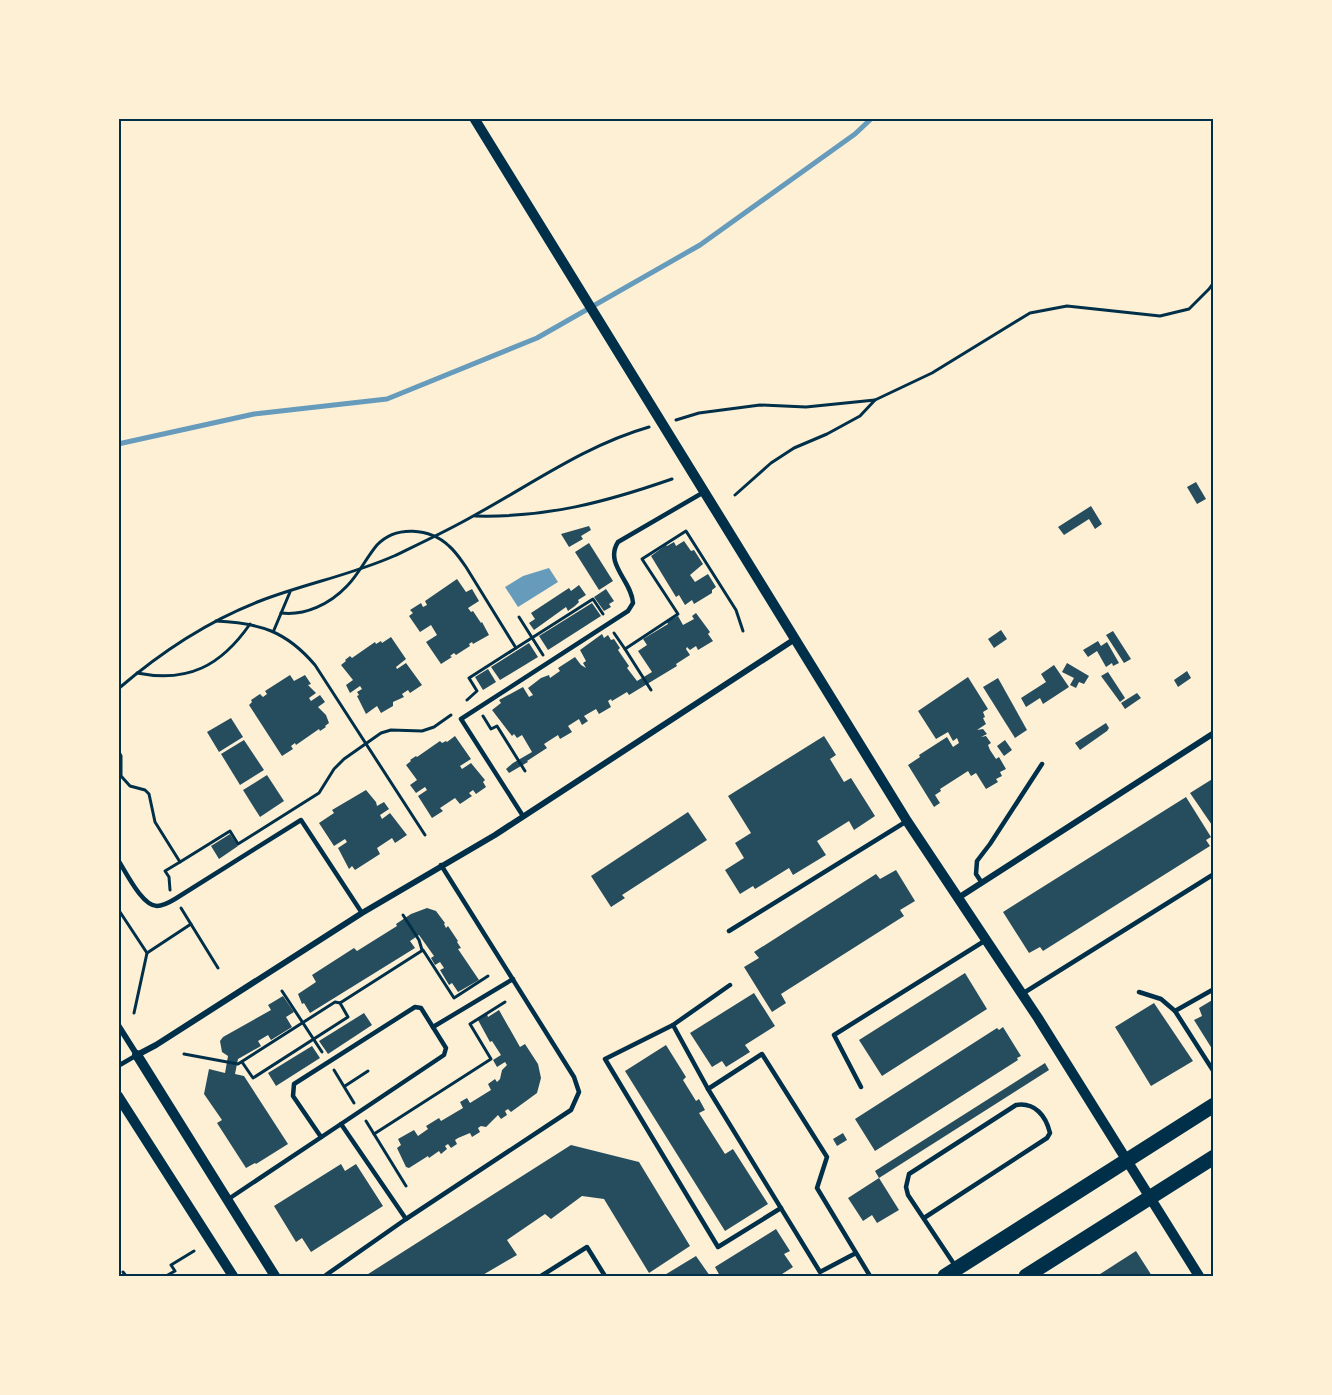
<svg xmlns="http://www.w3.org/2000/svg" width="1332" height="1395" viewBox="0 0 1332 1395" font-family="'Noto Sans',sans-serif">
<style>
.water{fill:#669bbc}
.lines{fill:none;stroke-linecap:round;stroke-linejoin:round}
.stream{stroke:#669bbc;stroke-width:5}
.building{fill:#264d5e}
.path{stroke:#003049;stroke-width:3}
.service{stroke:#003049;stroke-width:4.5}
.minor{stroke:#003049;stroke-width:6}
.tertiary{stroke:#003049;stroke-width:10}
.primary{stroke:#003049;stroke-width:15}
.neatline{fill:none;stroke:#003049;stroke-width:2}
</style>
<rect width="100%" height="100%" fill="#fdf0d5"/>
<path class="water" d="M549,568L558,582L518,607L505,587L523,576Z"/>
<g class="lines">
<path class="stream" d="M118,444L254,414L387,399L537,338L700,245L855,134L872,118"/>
</g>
<g class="building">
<path d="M1196,482L1206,499L1197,504L1187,487Z"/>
<path d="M1091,506L1102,524L1095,529L1089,519L1064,535L1058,527Z"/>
<path d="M589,526L591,530L581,536L583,539L569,547L561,534Z"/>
<path d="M684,541L691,551L694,550L703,564L690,575L695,582L708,574L716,587L712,590V593L694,604L692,600L685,605L679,595L676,597L651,556L666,545L667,546L674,542L676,546Z"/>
<path d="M589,543L613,581L599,590L575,552Z"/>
<path d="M457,579L466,592L472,589L479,601L468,608L471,612L473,611L481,623L482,622L489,635L473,644L472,642L469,644L470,646L456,655L454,653L450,656L452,657L441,664L426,642L437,635L431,625L420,632L409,616L413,613L410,610L421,603L423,607L427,605L425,601Z"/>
<path d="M579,585L586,595L578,600L579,602L575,606L568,611L566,607L534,630L529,623L535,619L531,613L569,588L571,591Z"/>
<path d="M606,589L614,601L609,604L611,607L604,611L594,597Z"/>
<path d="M592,603L601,616L548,650L539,636Z"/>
<path d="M696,613L710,632L708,634L713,641L698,650L696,646L690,650L687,647L686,649L690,655L676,664L677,666L629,695L627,692L612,701L611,699L608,701L611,707L599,714L596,709L584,716L588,721L582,725L579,719L568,726L572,732L560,739L558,735L544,744L547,748L527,761L528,762L509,773L506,769L513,763L532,752L522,735L517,738L514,734L512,736L492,710L501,703L499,700L523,687L529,697L533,695L528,688L541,678L549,675L550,678L560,671L558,668L575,657L581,665L586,668L583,663L586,661L580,650L602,634L604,638L608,635L611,640L614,639L620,648L618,650L629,666L627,668L637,681L652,672L638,651L647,645L643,639L668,624L667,622L678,616L683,625L694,619L692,616Z"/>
<path d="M1001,630L1007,639L994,648L988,639Z"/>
<path d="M1113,631L1131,659L1124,663L1106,635Z"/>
<path d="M391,637L406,659L396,667L397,669L406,663L422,685L410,693L408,690L402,694L404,697L393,702V706L381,713L377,706L366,714L357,696L359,695L357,692L362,689L360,686L350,693L346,685L353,680L341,665L346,661L345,660L350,656L352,658L375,642L376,644L381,641L382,643Z"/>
<path d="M1098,641L1101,646L1107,642L1119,663L1113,666L1112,663L1106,667L1097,651L1088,657L1083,650Z"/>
<path d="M529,643L538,657L500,680L491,667Z"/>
<path d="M1067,663L1089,676L1084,684L1079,682L1076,688L1070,685L1074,678L1062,672Z"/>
<path d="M1054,665L1069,687L1043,704L1040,698L1026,707L1021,698L1046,682L1041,674Z"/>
<path d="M488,669L496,682L483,690L475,677Z"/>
<path d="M1187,671L1191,678L1178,687L1174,680Z"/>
<path d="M1108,672L1125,698L1120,702L1101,676Z"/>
<path d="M290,675L294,681L305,675L311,684L308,685L316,693L309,698L311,701L320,695L325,702L318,707L326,715L329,723L325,726L326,727L320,731L319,729L296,745L295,743L291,746L293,749L282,756L249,705L252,702L251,700L260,694L263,697L267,694L265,691Z"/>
<path d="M968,677L988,709L983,712L985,717L983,718L986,724L977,730L983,729L987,734L981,737L986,736L991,743L988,745L990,750L996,759L999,757L1006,769L1000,772L1002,776L996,779L998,782L986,789L976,773L971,776L968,771L940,789L941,791L935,795L940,803L934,807L908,765L920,757L919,755L947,737L953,747L959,743L957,738L953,741L948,732L936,739L918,711Z"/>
<path d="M998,678L1027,730L1015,738L983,687Z"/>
<path d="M1137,693L1141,698L1125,709L1121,703Z"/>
<path d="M231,718L243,737L219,752L207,732Z"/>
<path d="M1106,723L1109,728L1107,731L1080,750L1075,743Z"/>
<path d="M455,736L471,759L460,766L462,769L471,763L485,780L483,782L486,787L476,794L473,790L469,793L472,796L460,804L455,798L440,808L443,811L432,818L418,796L427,790L425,787L416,793L410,785L417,780L406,765L411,761L410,760L416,756L417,757L440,741L442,743L446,741L447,742Z"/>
<path d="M824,736L836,755L830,759L844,782L851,778L875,816L854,830L849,821L817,841L826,855L793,875L789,868L755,889L753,886L740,894L725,870L744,858L735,843L751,833L728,796Z"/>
<path d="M244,740L264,770L240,785L221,754Z"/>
<path d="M1005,740L1012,750L1004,756L997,746Z"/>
<path d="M267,775L284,801L260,817L243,790Z"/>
<path d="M1214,778V828L1190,793Z"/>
<path d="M366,790L376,802L377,806L384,802L389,809L380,815L382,819L390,813L407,835L395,843L392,838L377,848L380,854L355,870L352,866L349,869L338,848L347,842L345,839L334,846L319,823L334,813L332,810Z"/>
<path d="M1186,797L1211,837L1206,840L1210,846L1043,951L1040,947L1029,953L1003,912Z"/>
<path d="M688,812L707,840L622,895L625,898L611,907L591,876Z"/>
<path d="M230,834L238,846L219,859L211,846Z"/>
<path d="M896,870L915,901L900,910L904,916L781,994L786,1003L772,1012L744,967L759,958L754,952L876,874L880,879Z"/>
<path d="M427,908L436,911L445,923L444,924L446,928L448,926L458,941L457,942L461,948L458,949L479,980L458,992L452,983L449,985L440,970L444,968L440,962L435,965L431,958L434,956L419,935L410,941L415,948L310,1013L304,1003L302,1004L298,994L316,982L312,975L354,948L357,951L397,926L396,924L411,914Z"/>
<path d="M965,973L987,1009L882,1076L859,1040Z"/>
<path d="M754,993L775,1026L745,1045L750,1052L726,1067L722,1061L712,1067L690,1033Z"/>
<path d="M283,996L294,1012L286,1017L292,1027L271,1040L268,1035L258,1041L261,1046L238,1059L235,1074L244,1076L288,1144L256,1164L255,1163L246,1168L217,1123L222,1120L204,1094L209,1069L225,1073L228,1056L222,1052L220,1041L223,1037L271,1010L268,1005Z"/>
<path d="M1214,999V1052L1194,1020L1202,1016L1199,1008Z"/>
<path d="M1154,1003L1193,1061L1151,1086L1115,1027Z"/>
<path d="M499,1010L520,1047L525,1044L538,1064L541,1078L537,1093L511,1112L508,1109L505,1111L507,1115L501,1119L498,1115L486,1127L481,1126L478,1128L480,1132L472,1137L470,1133L458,1138L455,1140L457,1144L451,1148L448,1144L445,1146L447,1149L441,1154L439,1151L429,1158L428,1156L409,1168L406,1167L397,1148L401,1145L398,1139L414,1130L418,1136L428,1129L426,1126L439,1118L441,1121L463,1108L460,1102L467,1098L470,1103L491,1090L488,1084L495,1079L497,1082L500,1079L502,1070L507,1065L505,1062L497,1067L493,1060L501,1055L492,1041L490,1042L478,1020L487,1014L488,1017Z"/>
<path d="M364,1013L372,1025L328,1054L319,1041Z"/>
<path d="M1003,1027L1021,1056L1017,1058L1018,1060L875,1151L855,1119L997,1028L999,1030Z"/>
<path d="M666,1045L686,1077L683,1080L696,1101L699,1099L705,1110L699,1113L725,1154L733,1149L768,1204L725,1231L625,1071Z"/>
<path d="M312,1046L320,1058L276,1086L268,1073Z"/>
<path d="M1045,1063L1049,1070L879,1178L875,1171Z"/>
<path d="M843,1133L847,1140L837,1146L833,1139Z"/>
<path d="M571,1145L639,1162L690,1246L649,1273L604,1199L582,1196L551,1219L545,1214L507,1240L517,1255L481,1276H365Z"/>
<path d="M341,1164L345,1171L356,1164L383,1206L311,1252L302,1238L296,1242L274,1206Z"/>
<path d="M879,1178L899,1210L877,1223L872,1215L863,1221L848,1198Z"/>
<path d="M776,1229L790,1251L784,1254L793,1267L779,1276H720L715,1267Z"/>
<path d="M1136,1251L1152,1276H1097Z"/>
<path d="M696,1256L710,1276H663Z"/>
</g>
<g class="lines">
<g class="path">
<path d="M676,420L699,413L760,405L806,407L875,400L932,373L1030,313L1067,306L1160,316L1189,309L1209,289L1214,282"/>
<path d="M735,495L771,463L794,448L827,434L860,416L875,400"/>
<path d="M475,516C546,518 606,502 672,479"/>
<path d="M281,613C305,616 330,604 347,586C359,574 366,558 377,545C396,525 430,528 449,546C456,552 461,560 466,567L516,648L469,678L477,691L467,700"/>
<path d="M519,617L543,655"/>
<path d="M216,621C260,623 286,631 315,665L425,835"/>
<path d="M274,630L290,592"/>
<path d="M614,633L625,649L678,614L642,559L686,531L736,610L743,631"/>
<path d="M516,648L593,599L603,614"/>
<path d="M625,649L651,690"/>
<path d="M137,673C188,683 221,666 250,624"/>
<path d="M118,689C161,652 208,621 260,601C304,584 351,575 394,556C421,543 449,530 475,515C532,484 586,445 649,427"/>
<path d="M483,716L491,729L497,726L525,771"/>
<path d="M118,750L121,756V776L130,786L145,790L149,794L155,822L180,862L230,831L238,844L319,793L334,769L344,759L381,733L391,730L422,731L434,727L451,715"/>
<path d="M170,890L169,877L165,871L180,862"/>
<path d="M181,908L218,968"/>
<path d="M118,909L147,953L191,924"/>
<path d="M403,915L419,940L422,950"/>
<path d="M282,991L322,1052"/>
<path d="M134,1013L147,953"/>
<path d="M184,1054L238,1064L335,1002L340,1003L423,950L454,998L488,976"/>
<path d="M242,1062L253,1078L348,1017L340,1003"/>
<path d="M334,1070L354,1103"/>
<path d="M345,1086L368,1071"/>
<path d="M366,1121L406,1186"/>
<path d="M374,1134L491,1059L470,1024L505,1002"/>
<path d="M123,1272L126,1276"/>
<path d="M166,1276L175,1271L171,1265L194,1251"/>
</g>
<g class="service">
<path d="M523,816L461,719L628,611L633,603C632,581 604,564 618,542L704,492"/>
<path d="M118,860C126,872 142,906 157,906C163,906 170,902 175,899L301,820L362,913"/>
<path d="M982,883L976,874L977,861L990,844L1042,764"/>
<path d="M729,931L907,821"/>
<path d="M1139,992L1161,999L1175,1011L1214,1072"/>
<path d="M1022,994L1214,874"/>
<path d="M1175,1011L1214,989"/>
<path d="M673,1025L605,1059L718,1247L781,1208"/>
<path d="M433,1027L513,979"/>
<path d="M118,1066L137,1055"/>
<path d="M861,1087L834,1035L986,940"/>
<path d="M708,1089L673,1025L730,985"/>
<path d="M321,1137L293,1096L294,1084L415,1007L421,1008L446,1048L444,1055L341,1124"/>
<path d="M227,1200L341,1124L406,1219L326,1275"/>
<path d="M924,1218L1047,1138L1050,1133C1046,1116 1035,1102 1016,1105L909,1174L906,1187L908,1195L956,1267"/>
<path d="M406,1219L571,1110L579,1092L574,1077L441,865"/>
<path d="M856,1253L820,1272L708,1089L762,1054L827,1157L817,1188L870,1276"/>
<path d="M541,1276L587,1247L605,1276"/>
</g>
<g class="minor">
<path d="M958,898L1214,733"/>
<path d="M118,1025L137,1055L156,1045L362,913L495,835L795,639"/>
</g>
<g class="tertiary">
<path d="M474,118L907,821L1038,1018L1199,1276"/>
<path d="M137,1055L275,1276"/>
<path d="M118,1096L233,1276"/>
</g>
<g class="primary">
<path d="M945,1276L1214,1105"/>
<path d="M1026,1276L1214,1157"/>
</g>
</g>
<rect width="1332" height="1395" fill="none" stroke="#fdf0d5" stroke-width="240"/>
<rect x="120" y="120" width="1092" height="1155" class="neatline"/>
</svg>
